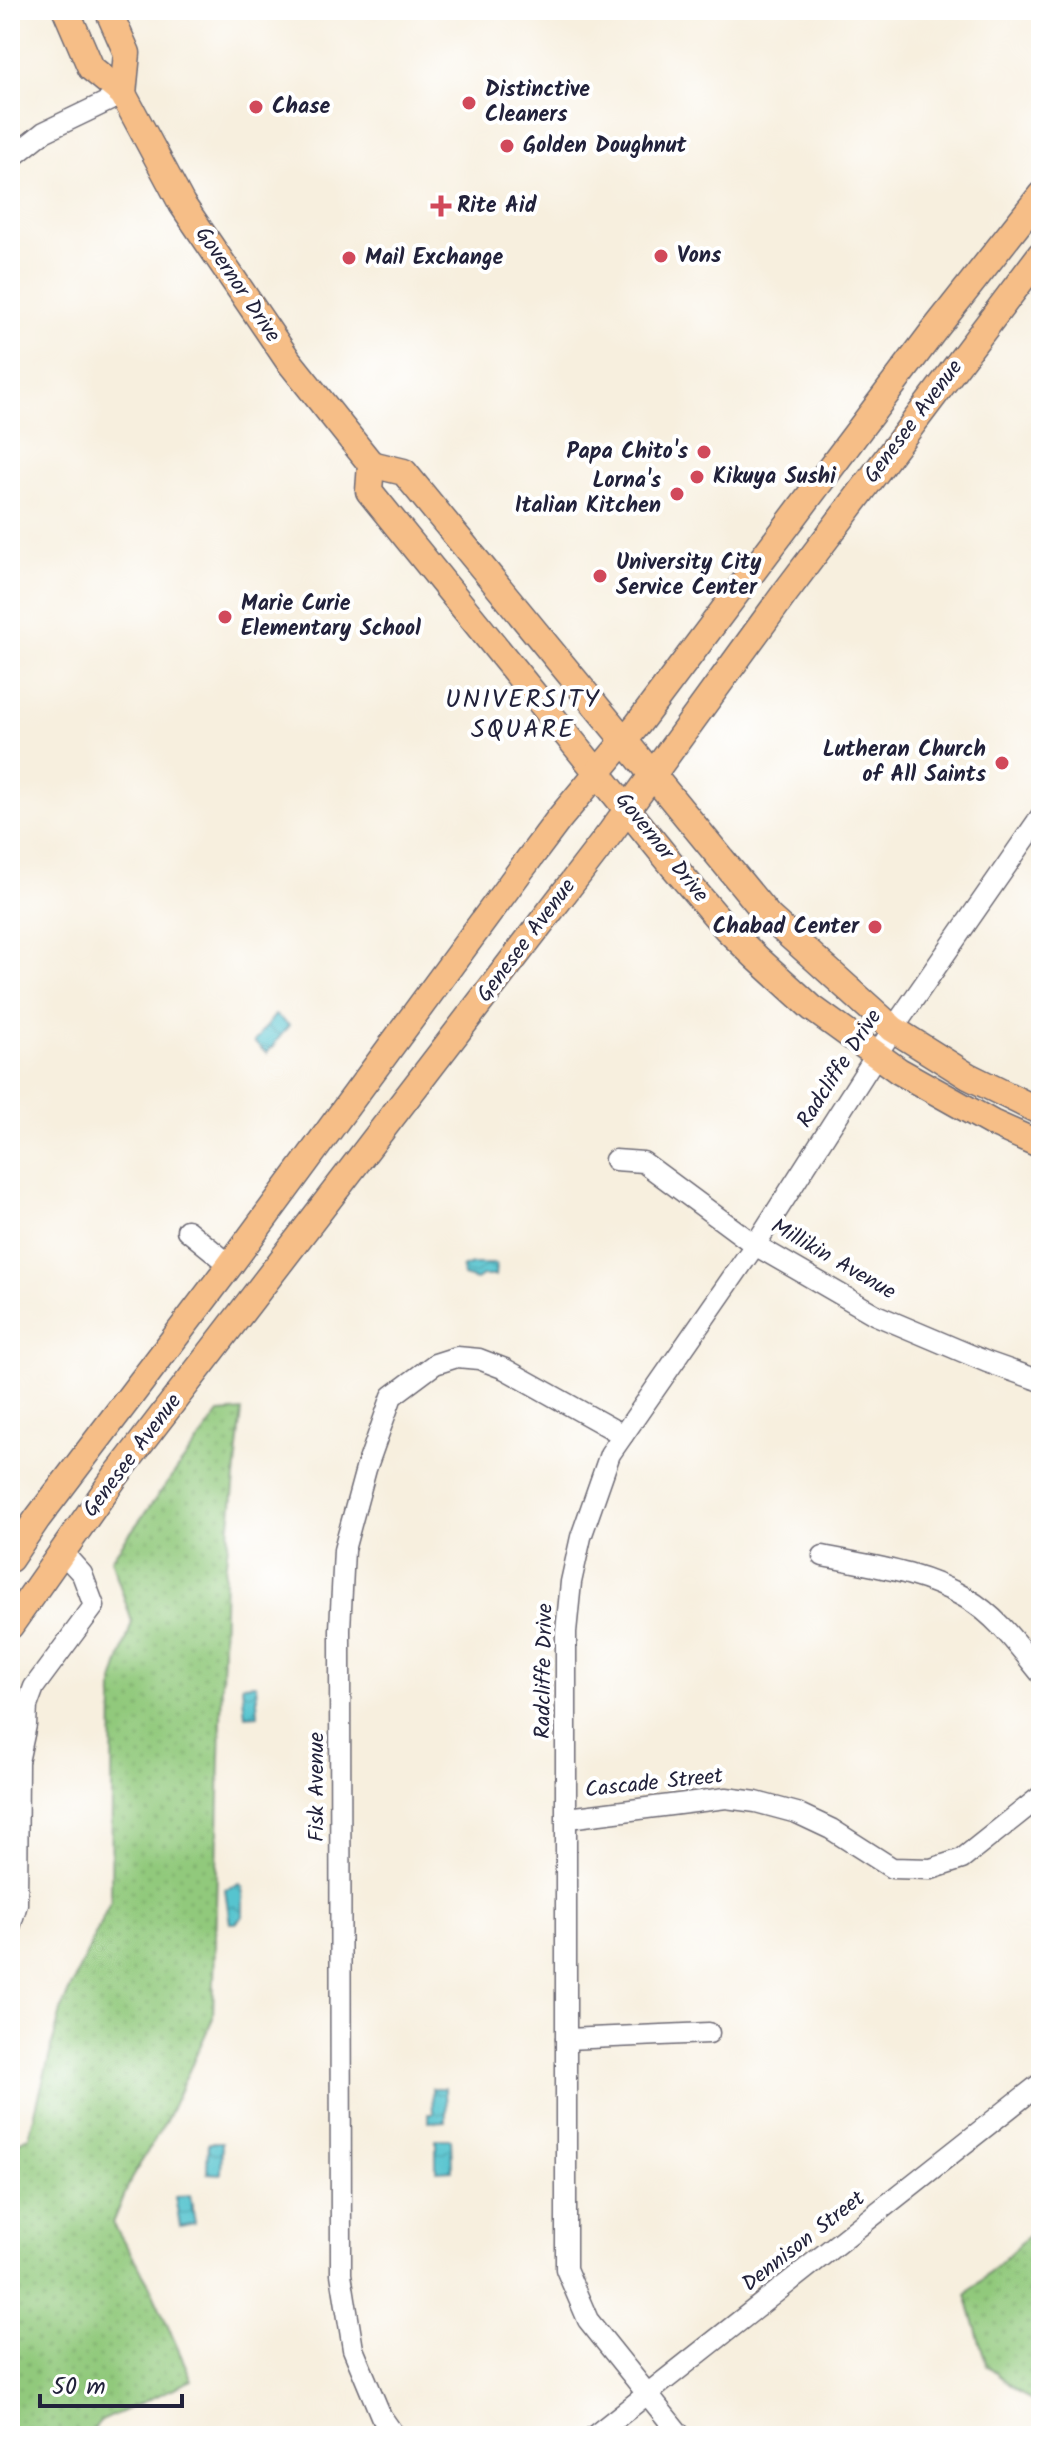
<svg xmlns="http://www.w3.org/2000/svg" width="1051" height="2446" viewBox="0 0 1051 2446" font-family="Kalam,sans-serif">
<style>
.grass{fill:url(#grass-dots);stroke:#5a765c;stroke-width:2}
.water{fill:url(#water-waves);stroke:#3c7385;stroke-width:2}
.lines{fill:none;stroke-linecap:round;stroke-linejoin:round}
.minor-casing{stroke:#6d6a74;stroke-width:23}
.major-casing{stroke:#6d6a74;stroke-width:29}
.minor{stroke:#fff;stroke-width:20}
.major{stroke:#f6be87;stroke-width:26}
.poi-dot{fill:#d1495b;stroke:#fff;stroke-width:3}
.labels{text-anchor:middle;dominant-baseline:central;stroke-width:8;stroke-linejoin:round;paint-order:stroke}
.poi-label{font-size:22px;font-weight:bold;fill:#22223b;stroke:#fff;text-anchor:start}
.street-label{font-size:22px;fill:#22223b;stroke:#fff}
.quarter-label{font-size:26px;letter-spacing:2px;fill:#22223b;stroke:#fff}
</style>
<defs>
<pattern id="grass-dots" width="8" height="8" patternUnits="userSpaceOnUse" patternTransform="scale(2)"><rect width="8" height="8" fill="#91c97c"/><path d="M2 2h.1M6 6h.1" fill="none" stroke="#7dac6c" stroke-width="1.8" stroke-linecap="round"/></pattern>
<pattern id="water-waves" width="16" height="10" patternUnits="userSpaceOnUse" patternTransform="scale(2)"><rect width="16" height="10" fill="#57c4cf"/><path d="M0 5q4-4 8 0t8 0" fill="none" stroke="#4ba8b3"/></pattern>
</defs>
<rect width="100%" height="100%" fill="#fff"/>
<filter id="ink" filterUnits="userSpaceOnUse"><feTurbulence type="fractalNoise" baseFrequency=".0125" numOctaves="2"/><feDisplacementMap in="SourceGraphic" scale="16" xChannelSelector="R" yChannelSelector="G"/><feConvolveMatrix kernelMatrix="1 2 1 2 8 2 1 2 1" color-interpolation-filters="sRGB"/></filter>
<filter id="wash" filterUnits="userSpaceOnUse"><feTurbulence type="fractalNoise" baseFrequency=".006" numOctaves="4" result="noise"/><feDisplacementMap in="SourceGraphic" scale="32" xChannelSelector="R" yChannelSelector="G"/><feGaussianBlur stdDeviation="1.8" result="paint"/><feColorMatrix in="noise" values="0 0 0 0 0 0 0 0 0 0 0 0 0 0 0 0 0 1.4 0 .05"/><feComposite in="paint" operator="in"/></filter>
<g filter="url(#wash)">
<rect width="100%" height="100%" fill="#f7efde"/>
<g class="grass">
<path d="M242,1411L225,1572L213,2018L167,2119L131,2179L113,2223L149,2284L192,2380L99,2422L89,2436H10V2147L29,2136L62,2007L111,1900L113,1682L132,1622L111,1559L219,1413Z"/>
<path d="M1029,2235L1041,2246V2409L987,2366L966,2295Z"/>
</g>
<g class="water">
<path d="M275,1015L289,1025L267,1053L254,1042Z"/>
<path d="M472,1264H496L495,1276H482L476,1280L463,1276L462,1268Z"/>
<path d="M256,1684L258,1715L245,1716L242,1685Z"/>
<path d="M240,1884L243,1888V1916L236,1923H230L225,1889Z"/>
<path d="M432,2088H445L446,2121L428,2122V2114H433Z"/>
<path d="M436,2139H451L452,2170L436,2171Z"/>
<path d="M208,2143H222L221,2174L207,2173Z"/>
<path d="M190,2195L195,2223L180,2226L175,2197Z"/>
</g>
</g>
<g filter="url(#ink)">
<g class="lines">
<g class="minor-casing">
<g id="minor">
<path d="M10,159L44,132L123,94"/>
<path d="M615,1160L643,1162L755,1245L876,1315L987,1362L1041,1381"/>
<path d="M187,1230L230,1265"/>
<path d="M823,1556C872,1566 922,1572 966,1598C997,1616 1019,1647 1041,1674"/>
<path d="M568,1818L726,1798L756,1802L797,1813L831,1829L892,1868L931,1869L962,1859L1041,1796"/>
<path d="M10,1927L17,1904L18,1762L26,1725L27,1706L34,1687L94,1606L82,1574L62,1552"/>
<path d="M566,2039L709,2033"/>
<path d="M395,2436L381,2416L353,2349L341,2274L340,1629L344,1550L366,1469L392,1396L435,1364L457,1357L479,1359L505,1369L623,1435"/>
<path d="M594,2436L1041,2083"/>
<path d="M681,2436L588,2320L566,2269V1632L571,1582L581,1537L610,1454L755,1245L893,1029L1041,816"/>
</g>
</g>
<g class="major-casing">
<g id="major">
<path d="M66,10L91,68L123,94L182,204L288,360L371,464L404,472L769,917L893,1029L968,1076L1041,1112"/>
<path d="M108,10L127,53L123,94"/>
<path d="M371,464L369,491L674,867L727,929L757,958L812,1008L899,1071L992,1123L1041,1145"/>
<path d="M10,1559L37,1519L230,1265L520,871L559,819L638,724L932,333L1041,195"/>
<path d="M10,1626L115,1477L611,832L785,593L1041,254"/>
</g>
</g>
<use href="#minor" class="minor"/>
<use href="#major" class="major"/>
</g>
</g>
<g class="poi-dot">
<circle cx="469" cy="103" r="8"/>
<circle cx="256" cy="107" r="8"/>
<circle cx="507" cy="146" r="8"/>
<path d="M437 194h8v8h8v8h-8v8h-8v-8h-8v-8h8z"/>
<circle cx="661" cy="256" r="8"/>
<circle cx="349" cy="258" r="8"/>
<circle cx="704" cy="452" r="8"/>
<circle cx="697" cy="477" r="8"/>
<circle cx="677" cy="494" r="8"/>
<circle cx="600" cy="576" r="8"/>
<circle cx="225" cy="617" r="8"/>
<circle cx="1002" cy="763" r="8"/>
<circle cx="875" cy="927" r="8"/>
</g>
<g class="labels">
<g class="poi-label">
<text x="485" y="90">Distinctive<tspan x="485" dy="25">Cleaners</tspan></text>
<text x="272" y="107">Chase</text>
<text x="523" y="146">Golden Doughnut</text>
<text x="457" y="206">Rite Aid</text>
<text x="677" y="256">Vons</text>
<text x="365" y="258">Mail Exchange</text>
<text x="688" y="452" text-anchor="end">Papa Chito's</text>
<text x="713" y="477">Kikuya Sushi</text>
<text x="661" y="481" text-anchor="end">Lorna's<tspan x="661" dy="25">Italian Kitchen</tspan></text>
<text x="616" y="563">University City<tspan x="616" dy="25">Service Center</tspan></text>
<text x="241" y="604">Marie Curie<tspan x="241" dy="25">Elementary School</tspan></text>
<text x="986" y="750" text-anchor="end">Lutheran Church<tspan x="986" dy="25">of All Saints</tspan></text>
<text x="859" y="927" text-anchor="end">Chabad Center</text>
</g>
<g class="street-label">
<text transform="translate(237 285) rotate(56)">Governor Drive</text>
<text transform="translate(914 422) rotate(-53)">Genesee Avenue</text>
<text transform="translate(661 848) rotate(51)">Governor Drive</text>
<text transform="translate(527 941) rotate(-53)">Genesee Avenue</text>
<text transform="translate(840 1069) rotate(-57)">Radcliffe Drive</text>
<text transform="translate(833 1260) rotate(30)">Millikin Avenue</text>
<text transform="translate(133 1456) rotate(-53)">Genesee Avenue</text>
<text transform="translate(545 1671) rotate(-89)">Radcliffe Drive</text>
<text transform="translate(654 1784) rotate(-6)">Cascade Street</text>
<text transform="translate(317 1787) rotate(-90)">Fisk Avenue</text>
<text transform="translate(804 2242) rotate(-38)">Dennison Street</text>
</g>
<g class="quarter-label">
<text x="523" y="700">UNIVERSITY<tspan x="523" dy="30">SQUARE</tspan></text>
</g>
</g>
<rect width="1051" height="2446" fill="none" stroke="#fff" stroke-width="40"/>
<path d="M40 2394v12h142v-12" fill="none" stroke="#22223b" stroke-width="4"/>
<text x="52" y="2394" font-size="24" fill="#22223b" stroke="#ffffff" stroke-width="6" paint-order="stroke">50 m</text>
</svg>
